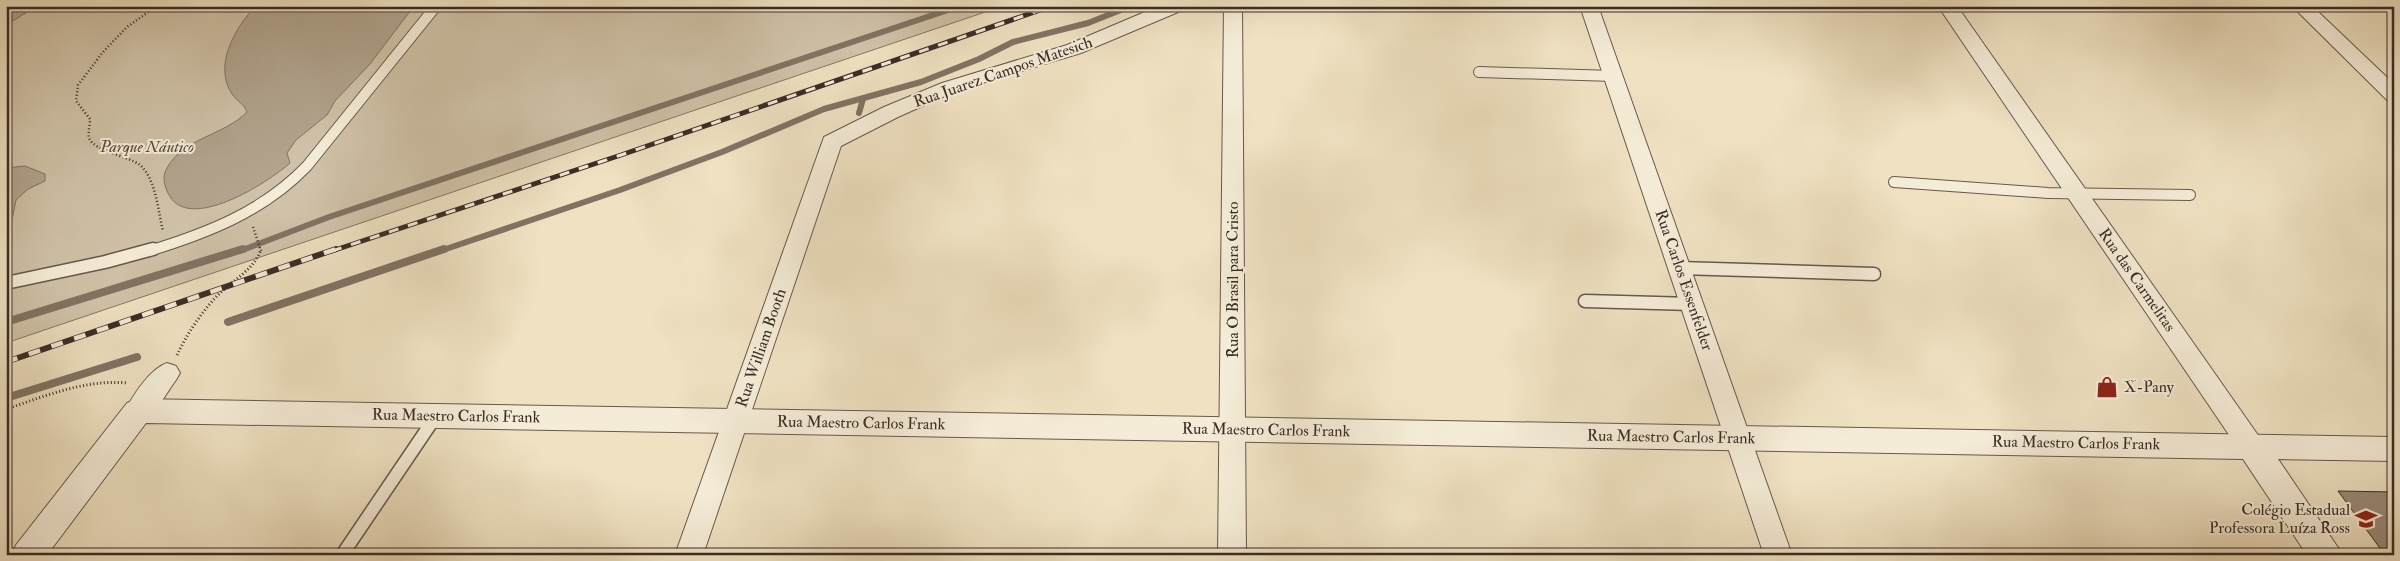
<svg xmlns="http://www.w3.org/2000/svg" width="2400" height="561" viewBox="0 0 2400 561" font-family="'IM FELL Double Pica',serif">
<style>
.green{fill:#d0c2a8;stroke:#847768}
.water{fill:#b1a38d;stroke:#817364}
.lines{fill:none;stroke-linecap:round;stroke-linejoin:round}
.stream-far1{stroke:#817364;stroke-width:6}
.stream{stroke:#817364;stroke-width:8}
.building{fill:#988a78;stroke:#392c27}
.service-far1-casing{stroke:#66594e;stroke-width:12}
.service-casing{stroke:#66594e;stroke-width:15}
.minor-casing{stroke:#66594e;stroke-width:2}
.tertiary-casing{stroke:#66594e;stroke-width:2}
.path-far1{stroke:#392c27;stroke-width:2.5;stroke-dasharray:1 2.5;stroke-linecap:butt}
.path{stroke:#392c27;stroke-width:3;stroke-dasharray:1 2.5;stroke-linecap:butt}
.service-far1{stroke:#f5ecd7;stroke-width:10}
.service{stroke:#f5ecd7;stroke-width:12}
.minor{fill:#f5ecd7;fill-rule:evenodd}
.tertiary{fill:#f5ecd7;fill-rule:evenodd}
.rail-far1-casing{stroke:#392c27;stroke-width:5}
.rail-casing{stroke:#392c27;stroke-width:6}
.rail-far1{stroke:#f5ecd7;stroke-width:3;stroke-dasharray:10;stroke-linecap:butt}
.rail{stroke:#f5ecd7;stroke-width:4.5;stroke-dasharray:12;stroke-linecap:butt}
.labels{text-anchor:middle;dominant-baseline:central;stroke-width:4;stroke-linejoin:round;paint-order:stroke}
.street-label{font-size:16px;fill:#392c27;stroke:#f5ecd7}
.park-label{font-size:16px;font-style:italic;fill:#574a41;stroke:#f5ecd7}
.poi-label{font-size:16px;fill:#392c27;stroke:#f5ecd7;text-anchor:start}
</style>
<rect width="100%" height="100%" fill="#efe1c2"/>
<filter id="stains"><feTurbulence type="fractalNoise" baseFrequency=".004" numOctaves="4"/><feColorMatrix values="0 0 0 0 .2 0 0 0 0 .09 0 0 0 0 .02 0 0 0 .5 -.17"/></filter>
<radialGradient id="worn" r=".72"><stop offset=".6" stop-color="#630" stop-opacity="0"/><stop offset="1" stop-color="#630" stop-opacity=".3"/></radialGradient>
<path class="green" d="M6,6H1003L6,343Z"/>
<g class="water">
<path d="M6,6H37L6,25Z"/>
<path d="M256,6H414L370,64L335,101L327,115L296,140L287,153L290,163C269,182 187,235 168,193C164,185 162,176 167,168C183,138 225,135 247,112C244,104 237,101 232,94C213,66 235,27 256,6Z"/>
<path d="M25,166L45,174V181L28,189L16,200L11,225L6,229V168Z"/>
</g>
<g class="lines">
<g class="stream-far1">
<path d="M859,113L863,99"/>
<path d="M240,251L329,217L960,6"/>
<path d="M440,251L620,190L722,152L824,109L921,82L979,59L1013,42L1088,23L1131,6"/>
</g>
<g class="stream">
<path d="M6,322L243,249"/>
<path d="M228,322L444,249"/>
<path d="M6,398L137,357"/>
</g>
</g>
<path class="building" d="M2338,491L2394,492V555H2385Z"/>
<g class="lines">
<g class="service-far1-casing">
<g id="service-far1">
<path d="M1479,72L1614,76"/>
<path d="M1894,182L2048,193L2190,195"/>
<path d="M149,251C208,233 264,211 307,166L436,6"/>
</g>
</g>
<g class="service-casing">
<g id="service">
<path d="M1679,268L1874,274"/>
<path d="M6,283L105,262L153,249"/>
<path d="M1585,301L1692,304"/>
<path d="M342,555L436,416"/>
</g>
</g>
<g class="minor-casing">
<g id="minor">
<path d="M1159,6H1185L1183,10L1081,53L956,91L898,117L841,146L703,555H675L824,137L884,107L942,83L1067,45Z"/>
<path d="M1224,6H1242L1246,555H1218Z"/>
<path d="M1580,6H1598L1792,555H1764Z"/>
<path d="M1938,6H1957L2260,438L2264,446L2260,454L2251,457L2242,454Z"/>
<path d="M2292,6H2312L2394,84V102L2387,100Z"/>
<path d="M167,363L176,366L180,373L176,380C164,396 151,425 129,418L125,411C133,395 150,369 167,363Z"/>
</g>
</g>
<g class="tertiary-casing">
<path id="tertiary" d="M138,399L2394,437V461L2278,459L2343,555H2307L2243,459L146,423L47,555H11L16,545L127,403Z"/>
</g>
<g class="path-far1">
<path d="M157,6L127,27L103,52L78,85L76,101L90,119C90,124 88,133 89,138C94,151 128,156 140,165C156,179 158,211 163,231"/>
<path d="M253,227L261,251"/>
</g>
<g class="path">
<path d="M177,355C187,334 202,311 219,294C233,280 255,269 261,249"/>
<path d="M6,409C46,396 85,379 128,383"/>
</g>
<use href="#service-far1" class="service-far1"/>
<use href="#service" class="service"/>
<use href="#minor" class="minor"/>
<use href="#tertiary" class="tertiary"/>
<g class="rail-far1-casing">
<path id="rail-far1" d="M332,251L621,155L1052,6"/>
</g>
<g class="rail-casing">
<path id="rail" d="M6,362L336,249"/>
</g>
<use href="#rail-far1" class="rail-far1"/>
<use href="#rail" class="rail"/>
</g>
<defs>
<g id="shop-bare" transform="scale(1.725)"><path d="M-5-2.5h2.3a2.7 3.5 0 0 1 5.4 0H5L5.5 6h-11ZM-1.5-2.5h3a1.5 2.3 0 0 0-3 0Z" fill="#8f2418" stroke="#f5ecd7" stroke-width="2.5" paint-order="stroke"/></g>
<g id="school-bare" transform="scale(1.725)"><path d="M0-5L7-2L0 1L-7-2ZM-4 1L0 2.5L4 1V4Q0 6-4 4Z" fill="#8f2418" stroke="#f5ecd7" stroke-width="2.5" paint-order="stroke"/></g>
</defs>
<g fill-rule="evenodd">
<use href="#shop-bare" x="2107" y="387"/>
<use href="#school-bare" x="2366" y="519"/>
</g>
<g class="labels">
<g class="street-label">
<text transform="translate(1003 72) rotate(-19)">Rua Juarez Campos Matesich</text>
<text transform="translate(1233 280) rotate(-90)">Rua O Brasil para Cristo</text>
<text transform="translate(1684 280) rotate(71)">Rua Carlos Essenfelder</text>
<text transform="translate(2137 280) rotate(55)">Rua das Carmelitas</text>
<text transform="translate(761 348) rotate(-71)">Rua William Booth</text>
<text transform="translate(456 416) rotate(1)">Rua Maestro Carlos Frank</text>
<text transform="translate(861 423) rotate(1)">Rua Maestro Carlos Frank</text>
<text transform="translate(1266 430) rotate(1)">Rua Maestro Carlos Frank</text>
<text transform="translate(1671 437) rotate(1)">Rua Maestro Carlos Frank</text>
<text transform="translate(2076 443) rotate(1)">Rua Maestro Carlos Frank</text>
</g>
<g class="park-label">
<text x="147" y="147">Parque Náutico</text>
</g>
<g class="poi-label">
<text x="2124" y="387">X-Pany</text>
<text x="2350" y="510" text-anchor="end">Colégio Estadual<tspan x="2350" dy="18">Professora Luíza Ross</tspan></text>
</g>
</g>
<rect width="2400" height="561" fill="none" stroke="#efe1c2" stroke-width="25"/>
<rect x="8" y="8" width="2385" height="546" fill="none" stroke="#392c27" stroke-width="2.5"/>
<rect x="12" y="12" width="2375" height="536" fill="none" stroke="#392c27"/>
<rect width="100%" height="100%" filter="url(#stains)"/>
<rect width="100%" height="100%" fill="url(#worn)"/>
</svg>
